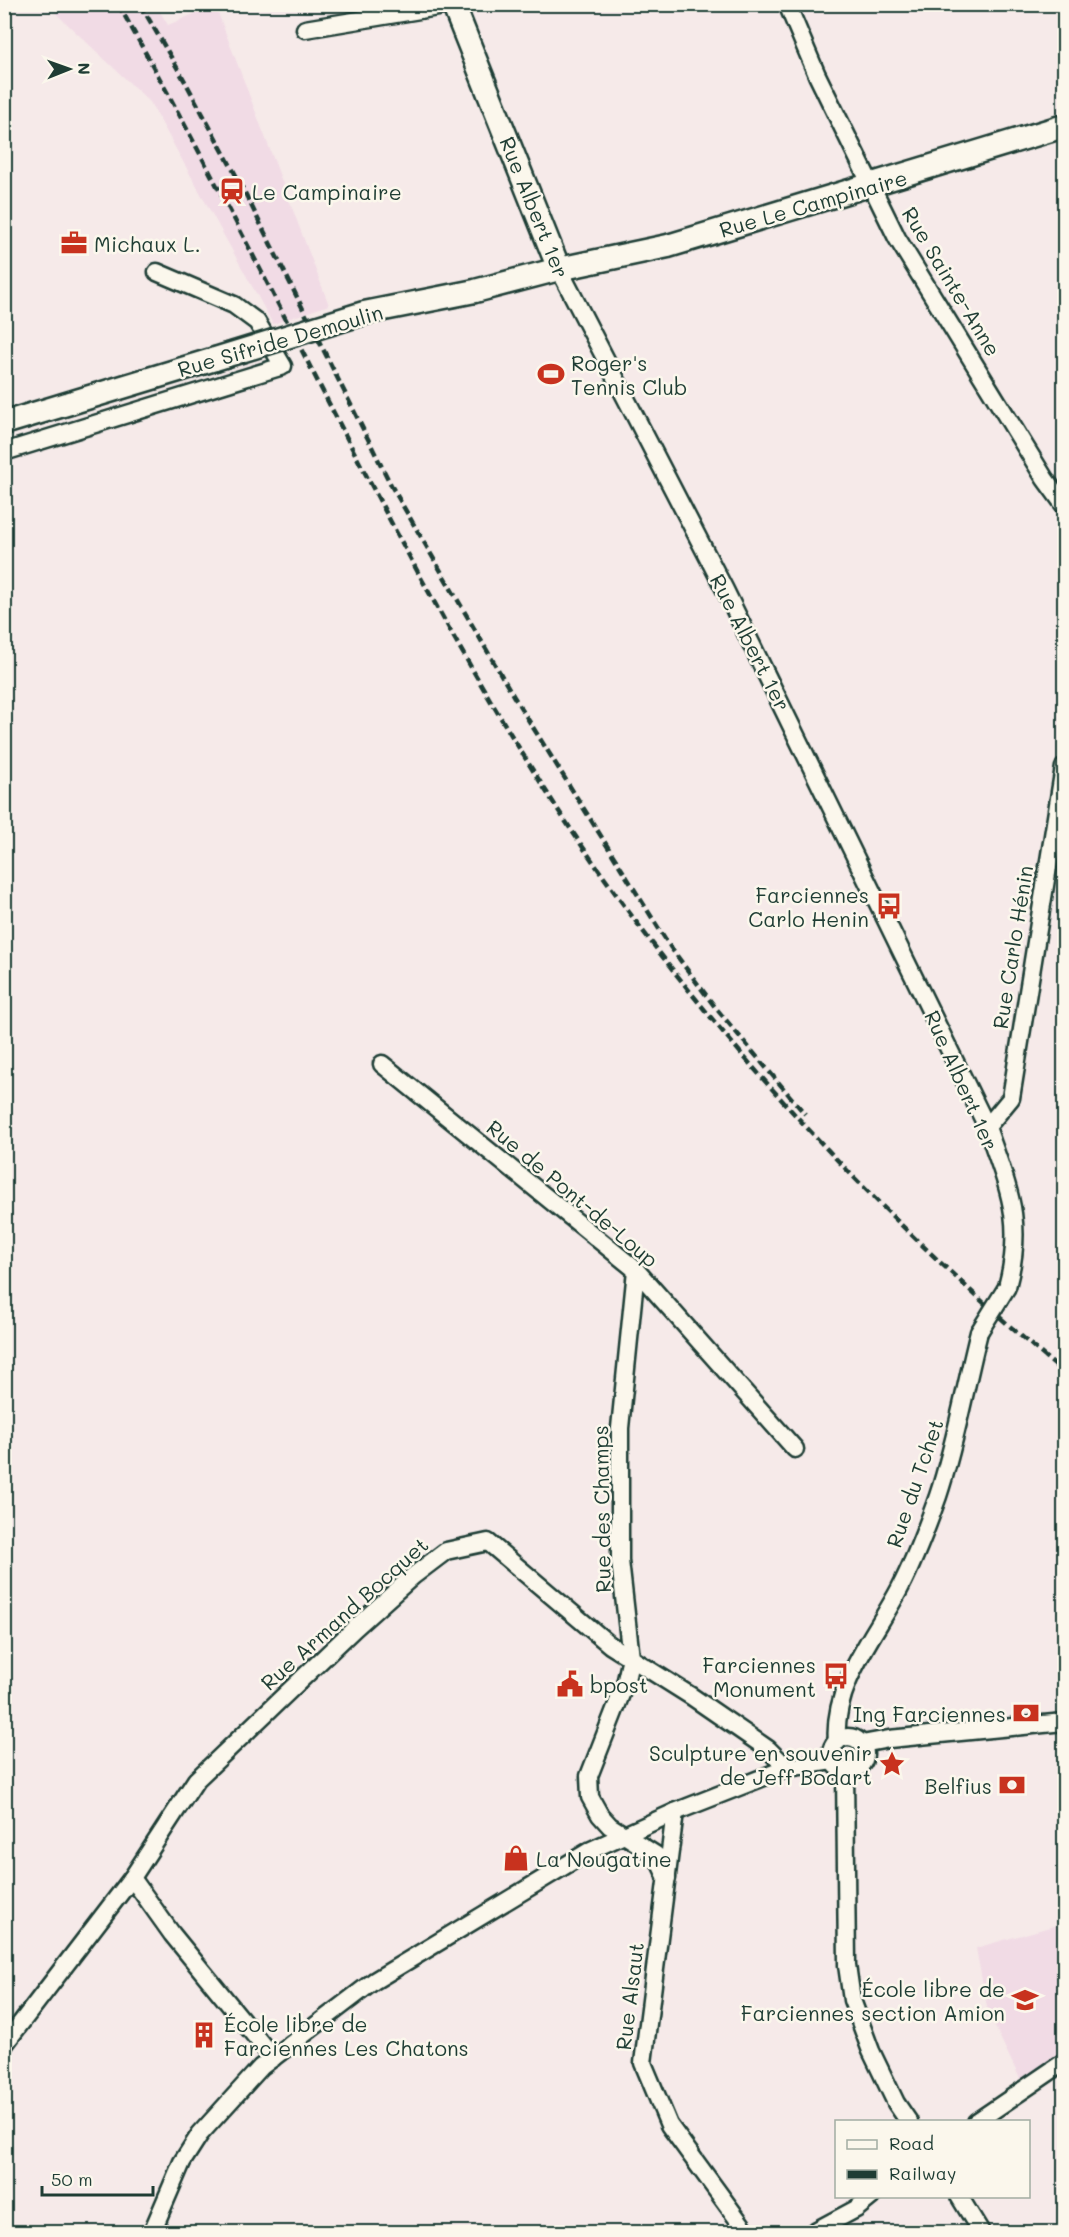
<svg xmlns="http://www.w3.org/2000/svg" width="1069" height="2237" viewBox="0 0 1069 2237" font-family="Mali,sans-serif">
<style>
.built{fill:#f1dbe5}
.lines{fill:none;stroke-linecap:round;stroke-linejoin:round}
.minor-casing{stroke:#1f3d34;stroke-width:21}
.secondary-casing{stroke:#1f3d34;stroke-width:27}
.minor{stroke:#fbf7ec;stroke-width:16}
.secondary{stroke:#fbf7ec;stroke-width:22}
.rail{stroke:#1f3d34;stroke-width:4.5;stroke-dasharray:9 4.5;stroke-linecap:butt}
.minor-bridge-casing{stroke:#1f3d34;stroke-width:21;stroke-linecap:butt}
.secondary-bridge-casing{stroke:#1f3d34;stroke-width:27;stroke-linecap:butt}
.minor-bridge{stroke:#fbf7ec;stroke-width:16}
.secondary-bridge{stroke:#fbf7ec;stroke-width:22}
.labels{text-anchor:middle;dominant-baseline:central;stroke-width:5;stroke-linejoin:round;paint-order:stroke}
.poi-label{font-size:21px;fill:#1f3d34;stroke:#fbf7ec;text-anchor:start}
.street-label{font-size:21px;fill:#1f3d34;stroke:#fbf7ec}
</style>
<rect width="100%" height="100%" fill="#f6eae9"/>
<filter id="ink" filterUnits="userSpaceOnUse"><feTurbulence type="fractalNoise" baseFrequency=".0167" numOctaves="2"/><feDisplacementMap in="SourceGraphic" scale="12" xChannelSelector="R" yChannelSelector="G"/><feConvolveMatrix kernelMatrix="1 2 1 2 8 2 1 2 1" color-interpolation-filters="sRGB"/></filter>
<g filter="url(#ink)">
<g class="built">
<path d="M47,5H156L168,25L215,5L329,305L273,324L150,102Z"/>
<path d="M1064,1923V2053L1022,2083L988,2012L976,1948Z"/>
</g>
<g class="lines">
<g class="minor-casing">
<g id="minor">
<path d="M787,4L817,75L897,238L1045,479L1064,505"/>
<path d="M305,29L456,4"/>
<path d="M559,269L725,590L987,1127C1008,1189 1025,1220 1007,1287"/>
<path d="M4,452L283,366L257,322L234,305L157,272"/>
<path d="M382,1064L636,1270L795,1449"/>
<path d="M987,1127L1011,1098L1064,767"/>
<path d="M636,1270L620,1428V1561L631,1658L625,1684L589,1776L590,1797L600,1815L610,1826L656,1855L667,1878"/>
<circle cx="848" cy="1754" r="17"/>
<path d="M837,1742C832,1685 875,1636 900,1588C915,1559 927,1527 938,1496C956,1442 965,1387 979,1332"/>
<path d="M862,1744L889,1739L1064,1722"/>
<path d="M845,1771L847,1965L852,2000L871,2051L896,2103L909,2122"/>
<path d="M675,1812L643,2063L669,2125L747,2232"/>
<path d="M132,1878L172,1934L273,2058"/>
<path d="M4,2045L132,1878L196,1780L355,1628L413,1576L446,1551L488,1542L610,1645L691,1696L768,1749L787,1768"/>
<path d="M976,2122L1064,2062"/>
<path d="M959,2196L981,2232"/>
<path d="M152,2232L182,2162L200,2134L261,2067L374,1981L591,1850L675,1812L787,1768L832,1761"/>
<path d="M813,2232L856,2209L872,2196"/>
</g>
</g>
<g class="secondary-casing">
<g id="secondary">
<path d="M453,4L559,269"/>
<path d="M475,291L559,269L668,246L1064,126"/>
<path d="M4,423L215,359"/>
</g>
</g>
<use href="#minor" class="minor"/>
<use href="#secondary" class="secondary"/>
<g class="rail">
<path d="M118,4C273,275 396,564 568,825C706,1032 875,1213 1064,1373"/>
<path d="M140,4L186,83L238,179L392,487L514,697L671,948L715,1007L805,1114"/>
</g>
<g class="minor-bridge-casing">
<path id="minor-bridge" d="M979,1332L1007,1287"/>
</g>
<g class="secondary-bridge-casing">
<path id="secondary-bridge" d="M215,359L364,313L475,291"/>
</g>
<use href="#minor-bridge" class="minor-bridge"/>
<use href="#secondary-bridge" class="secondary-bridge"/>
</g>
</g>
<defs>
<g id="station-bare" transform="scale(2.07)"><path d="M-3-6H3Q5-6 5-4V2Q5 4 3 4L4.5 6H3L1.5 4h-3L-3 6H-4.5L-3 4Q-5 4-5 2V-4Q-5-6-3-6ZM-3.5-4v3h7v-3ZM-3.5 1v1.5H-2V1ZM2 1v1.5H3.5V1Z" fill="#c8321e" stroke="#fbf7ec" stroke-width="2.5" paint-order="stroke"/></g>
<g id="office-bare" transform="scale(2.07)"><path d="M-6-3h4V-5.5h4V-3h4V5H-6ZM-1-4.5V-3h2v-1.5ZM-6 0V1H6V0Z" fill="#c8321e" stroke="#fbf7ec" stroke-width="2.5" paint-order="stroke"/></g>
<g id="stadium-bare" transform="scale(2.07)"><path d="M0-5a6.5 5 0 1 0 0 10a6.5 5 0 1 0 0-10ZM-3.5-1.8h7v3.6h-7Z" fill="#c8321e" stroke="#fbf7ec" stroke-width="2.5" paint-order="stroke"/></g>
<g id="bus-bare" transform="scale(2.07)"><path d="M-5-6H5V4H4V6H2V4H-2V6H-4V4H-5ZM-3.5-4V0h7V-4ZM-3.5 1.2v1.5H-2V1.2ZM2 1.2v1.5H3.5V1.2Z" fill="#c8321e" stroke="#fbf7ec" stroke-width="2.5" paint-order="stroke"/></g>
<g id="civic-bare" transform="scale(2.07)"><path d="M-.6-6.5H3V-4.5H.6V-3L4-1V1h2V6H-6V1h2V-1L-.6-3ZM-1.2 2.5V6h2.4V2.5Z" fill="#c8321e" stroke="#fbf7ec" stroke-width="2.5" paint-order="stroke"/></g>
<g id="bank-bare" transform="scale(2.07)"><path d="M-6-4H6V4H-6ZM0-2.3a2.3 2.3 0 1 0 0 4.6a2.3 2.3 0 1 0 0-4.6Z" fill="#c8321e" stroke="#fbf7ec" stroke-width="2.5" paint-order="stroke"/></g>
<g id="sight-bare" transform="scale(2.07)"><path d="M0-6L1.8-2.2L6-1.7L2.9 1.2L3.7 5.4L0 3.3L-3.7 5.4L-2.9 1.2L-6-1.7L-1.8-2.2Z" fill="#c8321e" stroke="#fbf7ec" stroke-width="2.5" paint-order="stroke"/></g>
<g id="shop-bare" transform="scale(2.07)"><path d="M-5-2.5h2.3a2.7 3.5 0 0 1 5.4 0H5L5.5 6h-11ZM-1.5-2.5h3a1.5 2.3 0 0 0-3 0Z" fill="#c8321e" stroke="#fbf7ec" stroke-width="2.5" paint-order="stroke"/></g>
<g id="school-bare" transform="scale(2.07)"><path d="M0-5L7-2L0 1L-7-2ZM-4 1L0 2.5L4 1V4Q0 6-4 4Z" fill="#c8321e" stroke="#fbf7ec" stroke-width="2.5" paint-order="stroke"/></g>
<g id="building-bare" transform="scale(2.07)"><path d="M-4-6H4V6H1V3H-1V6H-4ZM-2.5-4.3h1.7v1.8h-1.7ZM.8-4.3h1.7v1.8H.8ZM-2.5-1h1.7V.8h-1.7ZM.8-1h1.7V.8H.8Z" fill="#c8321e" stroke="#fbf7ec" stroke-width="2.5" paint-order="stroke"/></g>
</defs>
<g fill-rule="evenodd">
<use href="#station-bare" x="232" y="191"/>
<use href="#office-bare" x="74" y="243"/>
<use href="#stadium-bare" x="551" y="374"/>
<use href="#bus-bare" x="889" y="906"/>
<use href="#bus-bare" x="836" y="1676"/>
<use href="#civic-bare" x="570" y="1684"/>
<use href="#bank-bare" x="1026" y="1713"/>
<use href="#sight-bare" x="892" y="1764"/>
<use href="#bank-bare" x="1012" y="1785"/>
<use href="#shop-bare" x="516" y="1858"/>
<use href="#school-bare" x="1025" y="2000"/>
<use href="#building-bare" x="204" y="2035"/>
</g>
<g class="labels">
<g class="poi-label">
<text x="252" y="191">Le Campinaire</text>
<text x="94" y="243">Michaux L.</text>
<text x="571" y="362">Roger's<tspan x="571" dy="24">Tennis Club</tspan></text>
<text x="869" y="894" text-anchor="end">Farciennes<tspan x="869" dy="24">Carlo Henin</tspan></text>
<text x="816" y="1664" text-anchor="end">Farciennes<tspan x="816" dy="24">Monument</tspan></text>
<text x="590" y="1684">bpost</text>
<text x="1006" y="1713" text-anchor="end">Ing Farciennes</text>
<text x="872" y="1752" text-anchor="end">Sculpture en souvenir<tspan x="872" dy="24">de Jeff Bodart</tspan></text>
<text x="992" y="1785" text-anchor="end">Belfius</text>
<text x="536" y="1858">La Nougatine</text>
<text x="1005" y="1988" text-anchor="end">École libre de<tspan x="1005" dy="24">Farciennes section Amion</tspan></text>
<text x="224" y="2023">École libre de<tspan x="224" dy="24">Farciennes Les Chatons</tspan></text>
</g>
<g class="street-label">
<text transform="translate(813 203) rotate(-16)">Rue Le Campinaire</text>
<text transform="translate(535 207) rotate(68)">Rue Albert 1er</text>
<text transform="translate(952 281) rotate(59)">Rue Sainte-Anne</text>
<text transform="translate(280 340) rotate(-16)">Rue Sifride Demoulin</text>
<text transform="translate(751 642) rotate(63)">Rue Albert 1er</text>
<text transform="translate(1012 947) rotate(-81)">Rue Carlo Hénin</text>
<text transform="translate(962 1080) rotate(66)">Rue Albert 1er</text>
<text transform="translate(573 1193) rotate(40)">Rue de Pont-de-Loup</text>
<text transform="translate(914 1483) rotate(-71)">Rue du Tchet</text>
<text transform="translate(601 1509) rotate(-91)">Rue des Champs</text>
<text transform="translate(344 1613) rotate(-42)">Rue Armand Bocquet</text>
<text transform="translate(629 1996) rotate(-83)">Rue Alsaut</text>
</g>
</g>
<rect width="1069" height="2237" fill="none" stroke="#fbf7ec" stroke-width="24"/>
<rect x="12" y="12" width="1045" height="2213" fill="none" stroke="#1f3d34" stroke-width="2" filter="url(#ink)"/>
<rect x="835" y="2120" width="195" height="78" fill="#fbf7ec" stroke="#a3ada2" stroke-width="1.5"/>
<rect x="847" y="2140" width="30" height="9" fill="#fbf7ec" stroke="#a3ada2" stroke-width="1.5"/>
<text x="889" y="2150" font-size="18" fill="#1f3d34">Road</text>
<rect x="847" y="2170" width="30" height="9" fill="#1f3d34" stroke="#a3ada2" stroke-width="1.5"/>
<text x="889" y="2180" font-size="18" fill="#1f3d34">Railway</text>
<g transform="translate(69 69) rotate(89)" stroke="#fbf7ec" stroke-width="4.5" paint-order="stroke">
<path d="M0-4.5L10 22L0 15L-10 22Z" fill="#1f3d34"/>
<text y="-9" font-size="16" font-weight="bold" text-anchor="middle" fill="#1f3d34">N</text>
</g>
<path d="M42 2186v9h111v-9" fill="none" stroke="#1f3d34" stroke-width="3"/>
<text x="51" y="2186" font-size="18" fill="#1f3d34" stroke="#fbf7ec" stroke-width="4.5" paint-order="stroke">50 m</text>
</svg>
